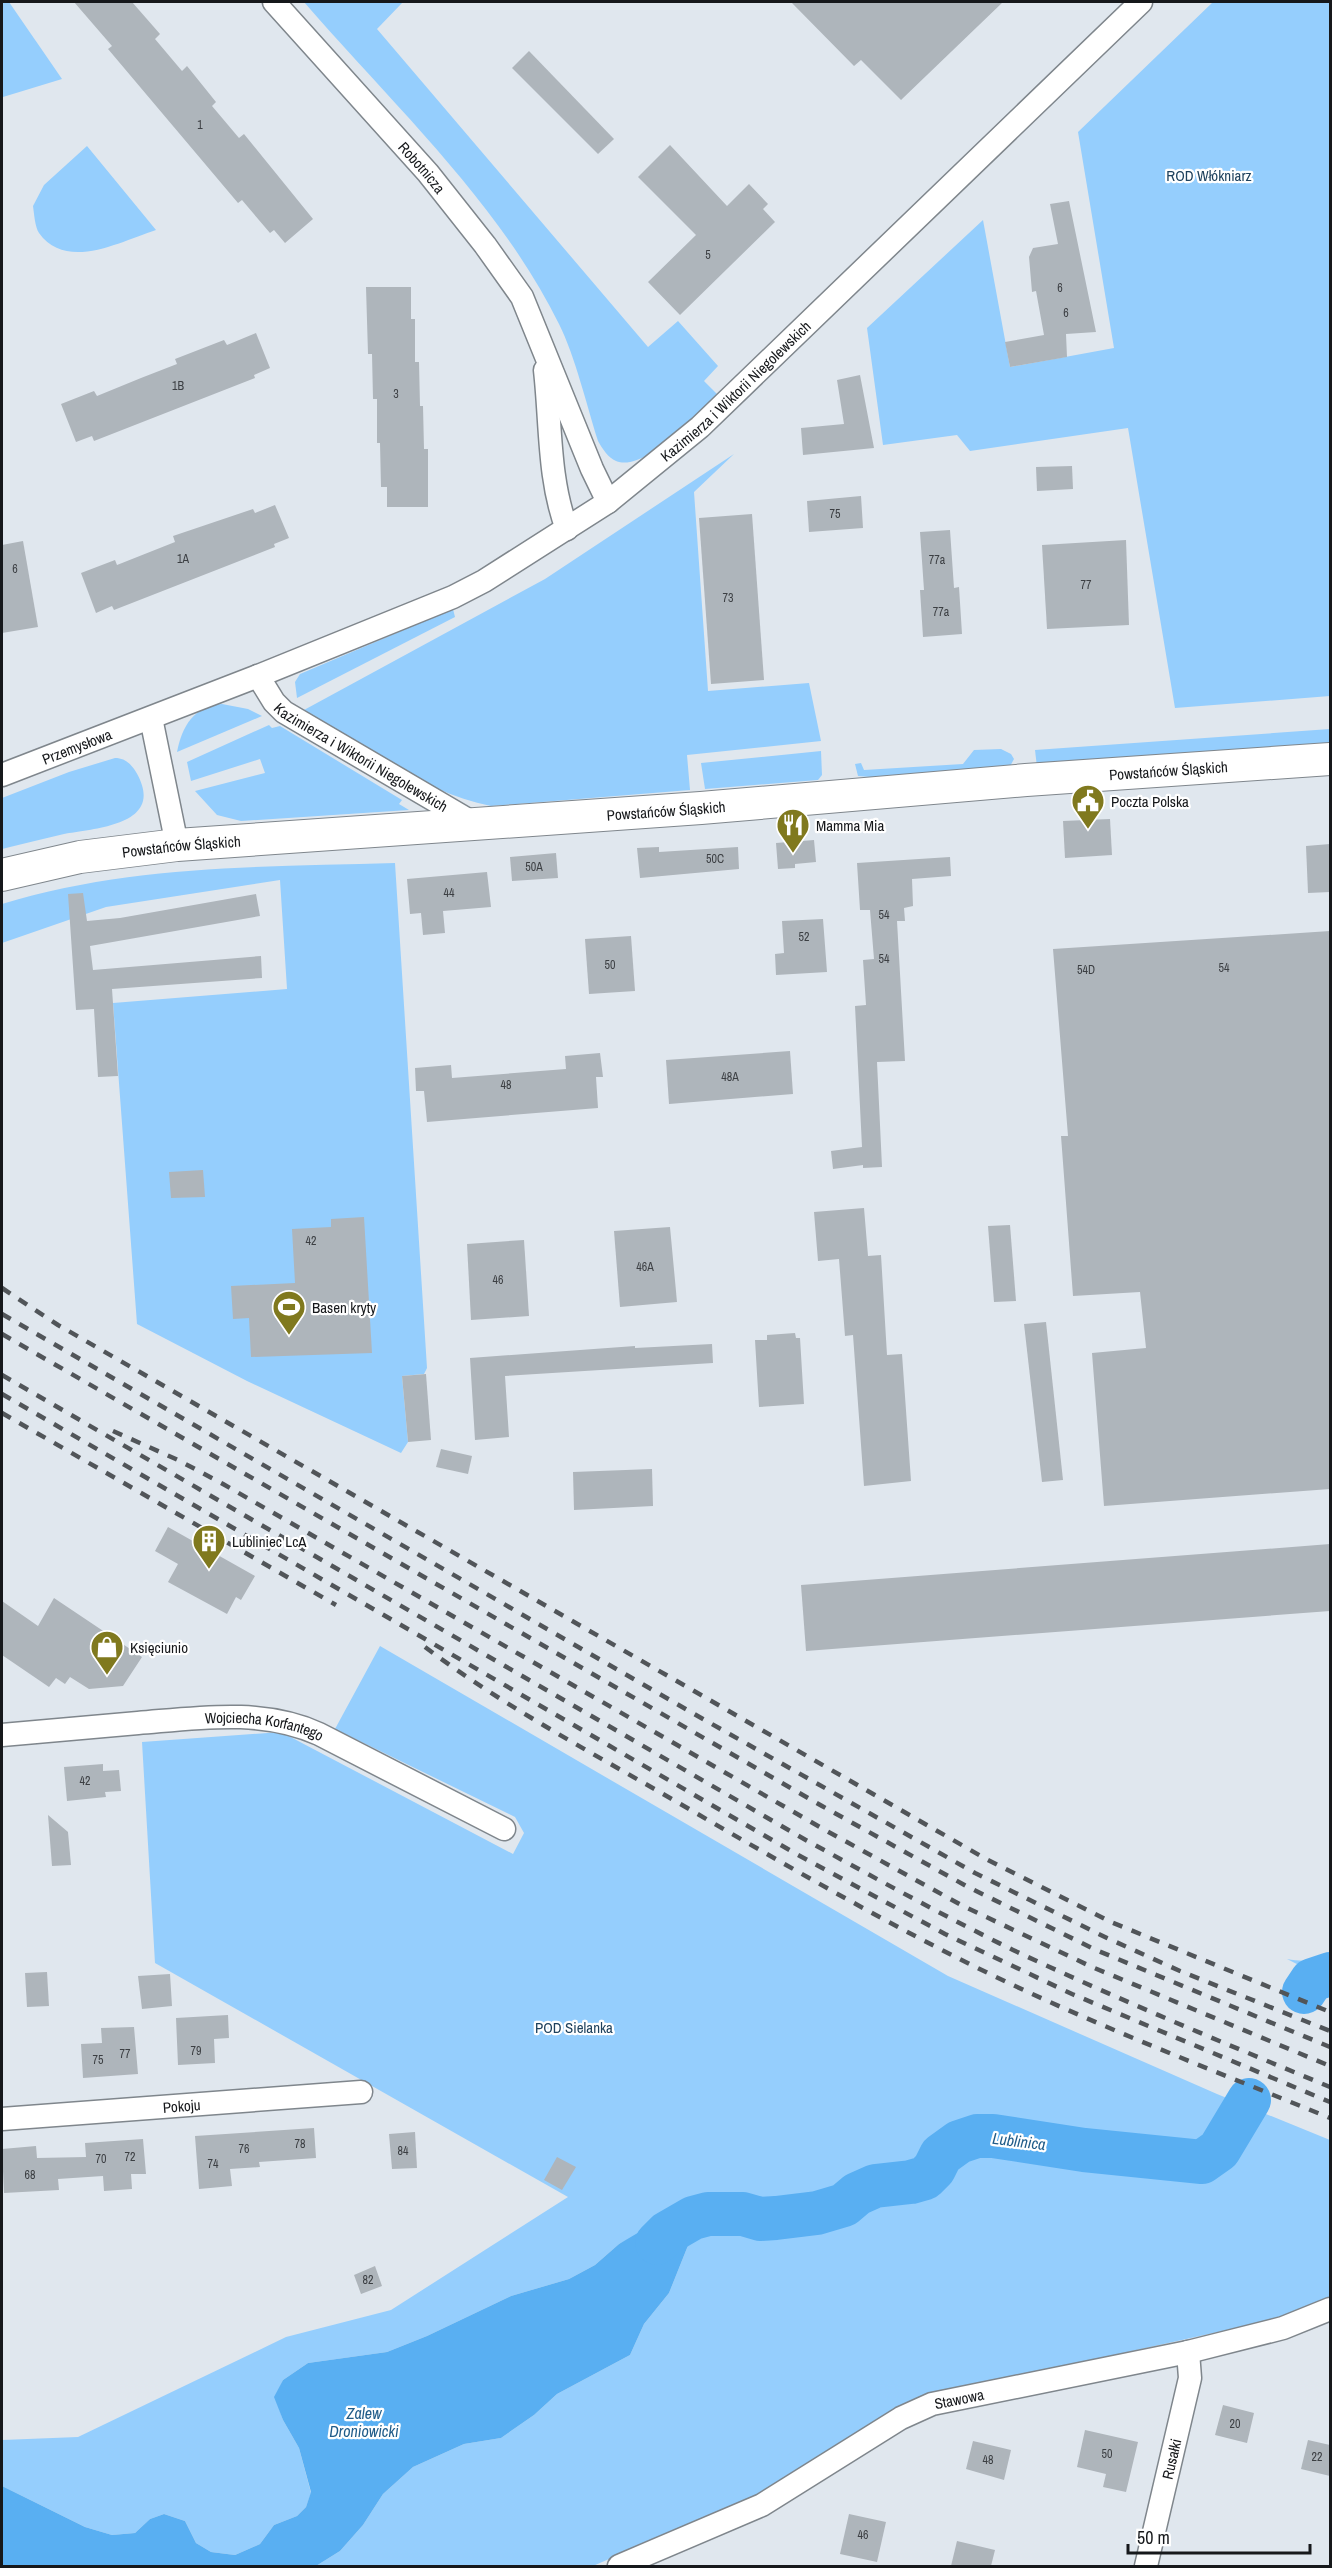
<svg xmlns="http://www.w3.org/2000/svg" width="1332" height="2568" viewBox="0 0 1332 2568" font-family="'Archivo Narrow',sans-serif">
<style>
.green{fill:#95cefd}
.water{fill:#59aff2}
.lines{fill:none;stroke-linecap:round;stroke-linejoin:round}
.river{stroke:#59aff2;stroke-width:44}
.building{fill:#aeb5bb}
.minor-casing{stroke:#7f868c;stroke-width:25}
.secondary-casing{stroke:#7f868c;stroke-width:34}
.minor{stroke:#fff;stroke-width:22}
.secondary{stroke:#fff;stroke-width:32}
.rail{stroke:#515559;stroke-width:4.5;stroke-dasharray:10 10;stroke-linecap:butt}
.labels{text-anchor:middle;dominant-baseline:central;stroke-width:4.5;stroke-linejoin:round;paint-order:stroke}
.number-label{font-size:12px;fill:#3c3f43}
.street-label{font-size:15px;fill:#16181b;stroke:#fff}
.park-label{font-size:15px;fill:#1e415d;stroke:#fff}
.poi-label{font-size:15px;fill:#16181b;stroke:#fff;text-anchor:start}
.water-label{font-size:16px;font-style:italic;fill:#205c89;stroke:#fff}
</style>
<rect width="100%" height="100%" fill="#e0e7ee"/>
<g class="green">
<path d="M2,2H9L62,79L3,97Z"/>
<path d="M304,2H403L377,29L648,347L678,321L718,366L704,381L717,394C697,412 646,473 616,461C608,458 602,448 598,441C587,406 575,356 559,324C498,201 393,105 304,2Z"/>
<path d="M1213,2H1330V696L1175,708L1128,428L970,451L957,435L883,445L867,328L983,220L1010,367L1114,348L1078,132Z"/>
<path d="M87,146L156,230C121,241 67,272 39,233C35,227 34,213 33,206L44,185Z"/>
<path d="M734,454L694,492L708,691L809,683L821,741L687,755L690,790L491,806C422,792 363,746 304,710L545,579Z"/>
<path d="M453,609L455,617L297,698L295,682L300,674Z"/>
<path d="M222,704L248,709L262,716L177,752C182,726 194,706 222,704Z"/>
<path d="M269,725L272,728L280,726L402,800L399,804L409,810L241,821L217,815L195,791L265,773L260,759L191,781L187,762Z"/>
<path d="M1330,729V744L1037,767L1035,750Z"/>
<path d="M1001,749L1011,754L1014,759L1008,770L895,779L858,776L855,764L861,763L864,770L963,764L974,750Z"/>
<path d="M821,751L822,775L818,780L705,789L701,763Z"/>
<path d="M115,758C125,758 131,764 136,772C167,825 96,828 64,834C43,839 22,844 2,849V798L69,772Z"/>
<path d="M395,863L427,1368L424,1374L402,1376L408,1442L401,1453L247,1381L137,1324L113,1003L287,989L280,880L106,907L2,943V904C129,865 262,867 395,863Z"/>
<path d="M380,1646L948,1976L1217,2094L1330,2140V2299L1277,2319L929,2396L772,2488L593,2566H316L340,2551L363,2525L383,2494L413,2467L464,2444L501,2438L534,2415L557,2394L630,2355L644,2324L669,2293L689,2243L707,2215L677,2216L619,2244L595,2265L569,2279L511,2296L427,2336L387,2352L308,2363L283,2380L275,2397L283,2420L299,2448L311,2493L306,2507L297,2516L274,2525L260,2544L235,2555L211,2552L196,2543L185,2521L164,2514L150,2519L135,2533L112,2535L85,2527L2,2486V2440L78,2437L286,2337L391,2310L568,2197L155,1963L142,1742L281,1732L513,1854L524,1833L515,1817L335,1729Z"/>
<path d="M1330,1955V1981L1287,1959C1303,1962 1315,1961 1330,1955Z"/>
</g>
<path class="water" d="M708,2214L689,2243L669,2293L644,2324L630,2355L557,2394L534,2415L501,2438L464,2444L413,2467L383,2494L363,2525L340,2551L316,2566H2V2486L85,2527L112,2535L135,2533L150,2519L164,2514L185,2521L196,2543L211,2552L235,2555L260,2544L274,2525L297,2516L306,2507L311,2492L299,2448L283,2420L274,2397L283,2380L308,2363L387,2352L427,2336L511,2296L569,2279L595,2265L619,2244L663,2218Z"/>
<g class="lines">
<g class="river">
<path d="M1304,1992L1312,1980L1330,1974"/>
<path d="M657,2243L667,2233L693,2218L708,2214H743L760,2219L776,2218L817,2213L844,2205L857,2194L875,2186L911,2182L925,2178L934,2169L941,2155L959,2142L977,2136H993L1084,2150L1202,2162L1219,2150L1249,2100"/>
</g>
</g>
<g class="building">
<path d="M74,2H132L160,34L155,39L182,71L187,66L216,102L212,106L239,138L244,134L313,219L285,243L274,230L270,233L242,200L238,203L108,49L112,46Z"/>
<path d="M791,2H1003L901,100L861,60L854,66Z"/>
<path d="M529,51L614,139L598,154L512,68Z"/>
<path d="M670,145L727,206L749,184L768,204L763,209L775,222L680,315L648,282L696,235L638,177Z"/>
<path d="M1069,201L1096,332L1066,334L1067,357L1010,367L1005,342L1044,335L1036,291L1032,292L1029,257L1033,248L1058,244L1050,204Z"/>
<path d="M366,287H411V319H415V362H419L420,406H423L424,449H428V507H387V487H381L380,443H377V399H373L372,354H368Z"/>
<path d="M256,333L270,368L254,375L255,378L94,441L92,436L76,442L61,404L94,391L97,396L141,378L177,364L175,359L224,340L227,345Z"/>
<path d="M860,375L874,448L803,455L801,428L844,424L837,380Z"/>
<path d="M1072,466L1073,489L1037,491L1036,467Z"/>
<path d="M861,496L863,528L809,532L807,501Z"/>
<path d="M275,505L289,538L274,544L275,547L114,610L112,606L96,613L81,573L115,560L117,565L175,542L173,536L253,509L255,513Z"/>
<path d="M752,514L764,680L711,684L699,518Z"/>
<path d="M950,530L954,588L959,587L962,634L923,637L920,590H924L920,532Z"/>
<path d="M1126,540L1129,625L1047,629L1042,545Z"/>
<path d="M23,541L38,627L2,633V545Z"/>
<path d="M1110,819L1112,855L1065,858L1063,821Z"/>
<path d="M814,840L816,862L795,864V868L778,869L776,843Z"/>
<path d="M1330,844V892L1308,893L1306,846Z"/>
<path d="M659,847V852L738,847L739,869L640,878L637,848Z"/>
<path d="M556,853L558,878L512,881L510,857Z"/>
<path d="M950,857L951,876L912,879L913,906L904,908L905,921H897L905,1061L877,1062L882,1167L863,1168V1165L833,1169L831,1151L862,1147L855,1006L866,1005L863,960L874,959L870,910H860L857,863Z"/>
<path d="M487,872L491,907L443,911L445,933L423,935L421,913L410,914L407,879Z"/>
<path d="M83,893L87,921L120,918L256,894L260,916L90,946L93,970L261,956L262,978L112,989L118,1076L98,1077L94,1009L76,1010L68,894Z"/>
<path d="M823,919L827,972L776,975L775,954L784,953L782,921Z"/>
<path d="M1330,931V1489L1104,1506L1092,1353L1146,1348L1140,1292L1073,1296L1061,1136H1068L1053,949Z"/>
<path d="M631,936L635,991L589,994L585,939Z"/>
<path d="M790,1051L793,1094L669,1104L666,1060Z"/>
<path d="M600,1053L603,1077H596L598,1108L427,1122L424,1091H416L415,1068L451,1065L452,1078L566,1069L565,1056Z"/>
<path d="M203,1170L205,1197L171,1198L169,1172Z"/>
<path d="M864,1208L868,1256L881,1255L887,1355L902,1354L911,1481L864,1486L853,1335L845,1336L839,1259L818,1261L814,1212Z"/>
<path d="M364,1217L372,1353L251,1357L249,1318L233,1319L231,1286L295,1283L292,1229L331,1227V1219Z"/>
<path d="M1010,1225L1016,1301L994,1302L988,1226Z"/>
<path d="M670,1227L677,1302L620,1307L614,1231Z"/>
<path d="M524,1240L529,1316L471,1320L467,1244Z"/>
<path d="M1046,1322L1063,1480L1042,1482L1024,1324Z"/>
<path d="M795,1333L796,1338H800L804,1404L759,1407L755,1340H767V1335Z"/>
<path d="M712,1344L713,1363L505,1376L509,1437L475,1440L470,1358L635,1346V1348Z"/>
<path d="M426,1374L431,1440L408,1442L402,1376Z"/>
<path d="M441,1449L472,1456L468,1474L436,1467Z"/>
<path d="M652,1469L653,1506L574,1510L573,1472Z"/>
<path d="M168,1527L255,1576L241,1600L236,1597L227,1614L168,1582L178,1564L155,1551Z"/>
<path d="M1330,1544V1611L806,1651L801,1585Z"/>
<path d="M54,1598L142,1657L123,1686L89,1689L70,1677L65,1684L56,1678L49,1687L2,1655V1601L38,1626Z"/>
<path d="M103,1764V1771L119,1770L121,1791L105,1792L106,1797L67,1801L64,1767Z"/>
<path d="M48,1815L68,1832L71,1865L52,1866Z"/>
<path d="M47,1972L49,2006L27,2007L25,1973Z"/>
<path d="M170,1974L172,2006L142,2009L138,1976Z"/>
<path d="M228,2015L229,2038L214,2039L215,2063L178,2065L176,2018Z"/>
<path d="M134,2027L138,2074L83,2078L81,2044L102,2043L101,2028Z"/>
<path d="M314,2128L316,2158L259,2162L260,2167L230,2169L232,2186L199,2189L195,2136Z"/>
<path d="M415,2132L417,2168L392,2169L389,2134Z"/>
<path d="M143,2139L146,2174H131L132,2189L104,2191L103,2176L58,2179L59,2190L4,2193L2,2149L36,2146L37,2158L86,2157L85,2143Z"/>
<path d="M557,2157L576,2167L562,2190L544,2180Z"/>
<path d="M375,2266L382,2286L361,2294L354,2275Z"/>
<path d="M1223,2405L1254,2413L1247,2443L1215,2435Z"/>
<path d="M1085,2430L1138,2442L1126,2492L1103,2487L1106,2474L1077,2467Z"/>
<path d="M1308,2440L1330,2445V2476L1301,2469Z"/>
<path d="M973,2441L1011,2450L1004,2480L966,2469Z"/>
<path d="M849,2514L886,2522L877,2562L840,2554Z"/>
<path d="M957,2541L995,2550L991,2566H951Z"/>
</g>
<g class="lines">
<g class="minor-casing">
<g id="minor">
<path id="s1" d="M274,2L428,173L485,245L522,297L592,469L608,502"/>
<path d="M545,370C551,423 548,479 567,529"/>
<path id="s2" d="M258,676L274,702L284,712L475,824"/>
<path d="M151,718L177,845"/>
<path id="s3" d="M2,775L258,676L453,597L484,581L608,502L700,427L1141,2"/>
<path id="s4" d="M2,1735C47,1731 93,1727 138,1723C199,1718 262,1708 319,1734L504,1829"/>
<path id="s5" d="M2,2119L361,2092"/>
<path id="s6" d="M619,2566L762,2505L901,2418L932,2404L1188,2352L1283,2328L1330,2309"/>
<path id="s7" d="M1146,2566L1190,2378L1188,2352"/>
</g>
</g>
<g class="secondary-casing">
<g id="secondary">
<path id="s8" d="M2,875L80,857L177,845L701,808L1026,780L1330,759"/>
</g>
</g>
<use href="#minor" class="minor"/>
<use href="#secondary" class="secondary"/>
<g class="rail">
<path d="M2,1288L58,1325L986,1859L1111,1922L1330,2012"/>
<path d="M2,1314L696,1715L975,1873L1107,1938L1180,1971L1330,2031"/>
<path d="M2,1334L822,1806L968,1887L1096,1950L1330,2047"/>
<path d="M2,1375L804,1839C873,1877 942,1915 1013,1950C1117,1999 1224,2043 1330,2087"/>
<path d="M2,1394L798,1855L945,1934L1072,1994L1330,2102"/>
<path d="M2,1413L336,1605"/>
<path d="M113,1431L178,1460L223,1484L825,1830L963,1906L1092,1967L1330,2066"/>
<path d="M425,1647C502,1705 587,1750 670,1798C777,1860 883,1922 994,1976C1104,2029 1218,2072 1330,2118"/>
</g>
</g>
<defs>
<g id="civic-pin" transform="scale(1.725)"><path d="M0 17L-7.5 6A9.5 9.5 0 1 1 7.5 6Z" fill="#80791e" stroke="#fff"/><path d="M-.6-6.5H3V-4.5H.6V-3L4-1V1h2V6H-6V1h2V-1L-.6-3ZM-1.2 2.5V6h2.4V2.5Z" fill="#fff"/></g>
<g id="restaurant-pin" transform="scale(1.725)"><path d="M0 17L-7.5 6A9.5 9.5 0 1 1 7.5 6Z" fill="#80791e" stroke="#fff"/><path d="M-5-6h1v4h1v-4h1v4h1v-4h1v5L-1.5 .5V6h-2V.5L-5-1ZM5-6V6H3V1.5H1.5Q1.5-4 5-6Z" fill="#fff"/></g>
<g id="stadium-pin" transform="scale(1.725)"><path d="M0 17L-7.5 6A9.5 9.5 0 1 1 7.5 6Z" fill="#80791e" stroke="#fff"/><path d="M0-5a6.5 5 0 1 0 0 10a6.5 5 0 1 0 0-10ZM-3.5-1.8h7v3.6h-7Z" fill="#fff"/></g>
<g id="building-pin" transform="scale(1.725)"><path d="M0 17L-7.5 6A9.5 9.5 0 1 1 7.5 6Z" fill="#80791e" stroke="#fff"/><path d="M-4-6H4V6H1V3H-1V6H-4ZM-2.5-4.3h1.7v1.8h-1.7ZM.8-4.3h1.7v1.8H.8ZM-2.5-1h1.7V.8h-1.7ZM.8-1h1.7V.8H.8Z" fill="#fff"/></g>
<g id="shop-pin" transform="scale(1.725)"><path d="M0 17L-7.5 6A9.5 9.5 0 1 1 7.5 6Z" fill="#80791e" stroke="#fff"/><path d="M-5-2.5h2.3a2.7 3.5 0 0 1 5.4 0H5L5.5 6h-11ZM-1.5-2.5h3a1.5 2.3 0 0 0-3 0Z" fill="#fff"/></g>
</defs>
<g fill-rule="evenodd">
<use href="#civic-pin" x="1088" y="801"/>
<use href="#restaurant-pin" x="793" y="825"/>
<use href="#stadium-pin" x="289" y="1307"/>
<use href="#building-pin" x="209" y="1541"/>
<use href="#shop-pin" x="107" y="1647"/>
</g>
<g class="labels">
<g class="number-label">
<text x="200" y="125">1</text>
<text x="708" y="255">5</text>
<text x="1060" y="288">6</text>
<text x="1066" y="313">6</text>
<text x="178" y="386">1B</text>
<text x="396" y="394">3</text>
<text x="835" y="514">75</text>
<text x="183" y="559">1A</text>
<text x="937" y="560">77a</text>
<text x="15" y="569">6</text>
<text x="1086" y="585">77</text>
<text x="728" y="598">73</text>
<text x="941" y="612">77a</text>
<text x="715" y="859">50C</text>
<text x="534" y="867">50A</text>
<text x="449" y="893">44</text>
<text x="884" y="915">54</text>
<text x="804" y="937">52</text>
<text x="884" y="959">54</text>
<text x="610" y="965">50</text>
<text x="1224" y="968">54</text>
<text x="1086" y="970">54D</text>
<text x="730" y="1077">48A</text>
<text x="506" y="1085">48</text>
<text x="311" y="1241">42</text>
<text x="645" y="1267">46A</text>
<text x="498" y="1280">46</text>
<text x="85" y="1781">42</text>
<text x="196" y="2051">79</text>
<text x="125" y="2054">77</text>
<text x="98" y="2060">75</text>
<text x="300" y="2144">78</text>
<text x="244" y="2149">76</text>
<text x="403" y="2151">84</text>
<text x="130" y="2157">72</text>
<text x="101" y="2159">70</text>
<text x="213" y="2164">74</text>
<text x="30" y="2175">68</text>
<text x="368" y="2280">82</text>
<text x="1235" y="2424">20</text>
<text x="1107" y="2454">50</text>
<text x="1317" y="2457">22</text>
<text x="988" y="2460">48</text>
<text x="863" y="2535">46</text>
</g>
<g class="street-label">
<text stroke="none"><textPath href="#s1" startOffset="222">Robotnicza</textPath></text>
<text stroke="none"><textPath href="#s3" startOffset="836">Kazimierza i Wiktorii Niegolewskich</textPath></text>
<text stroke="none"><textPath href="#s3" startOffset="80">Przemysłowa</textPath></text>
<text stroke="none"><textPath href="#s2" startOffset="134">Kazimierza i Wiktorii Niegolewskich</textPath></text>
<text stroke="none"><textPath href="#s8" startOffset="1172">Powstańców Śląskich</textPath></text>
<text stroke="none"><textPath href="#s8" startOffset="668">Powstańców Śląskich</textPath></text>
<text stroke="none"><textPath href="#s8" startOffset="182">Powstańców Śląskich</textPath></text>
<text stroke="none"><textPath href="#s4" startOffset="264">Wojciecha Korfantego</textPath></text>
<text stroke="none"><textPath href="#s5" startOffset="180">Pokoju</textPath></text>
<text stroke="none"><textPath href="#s6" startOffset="381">Stawowa</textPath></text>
<text stroke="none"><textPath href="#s7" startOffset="110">Rusałki</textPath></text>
</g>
<g class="park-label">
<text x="1209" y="175">ROD Włókniarz</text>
<text x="574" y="2027">POD Sielanka</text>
</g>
<g class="poi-label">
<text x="1111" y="801">Poczta Polska</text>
<text x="816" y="825">Mamma Mia</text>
<text x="312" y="1307">Basen kryty</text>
<text x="232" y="1541">Lubliniec LcA</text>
<text x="130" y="1647">Księciunio</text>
</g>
<g class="water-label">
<text transform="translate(1019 2141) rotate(7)">Lublinica</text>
<text x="364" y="2413">Zalew<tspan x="364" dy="18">Droniowicki</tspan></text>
</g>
</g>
<rect width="1332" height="2568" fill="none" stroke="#16181b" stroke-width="6"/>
<path d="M1128 2544v9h182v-9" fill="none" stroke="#16181b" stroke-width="3"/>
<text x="1137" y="2544" font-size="18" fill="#16181b" stroke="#ffffff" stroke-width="4.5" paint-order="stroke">50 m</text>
</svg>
